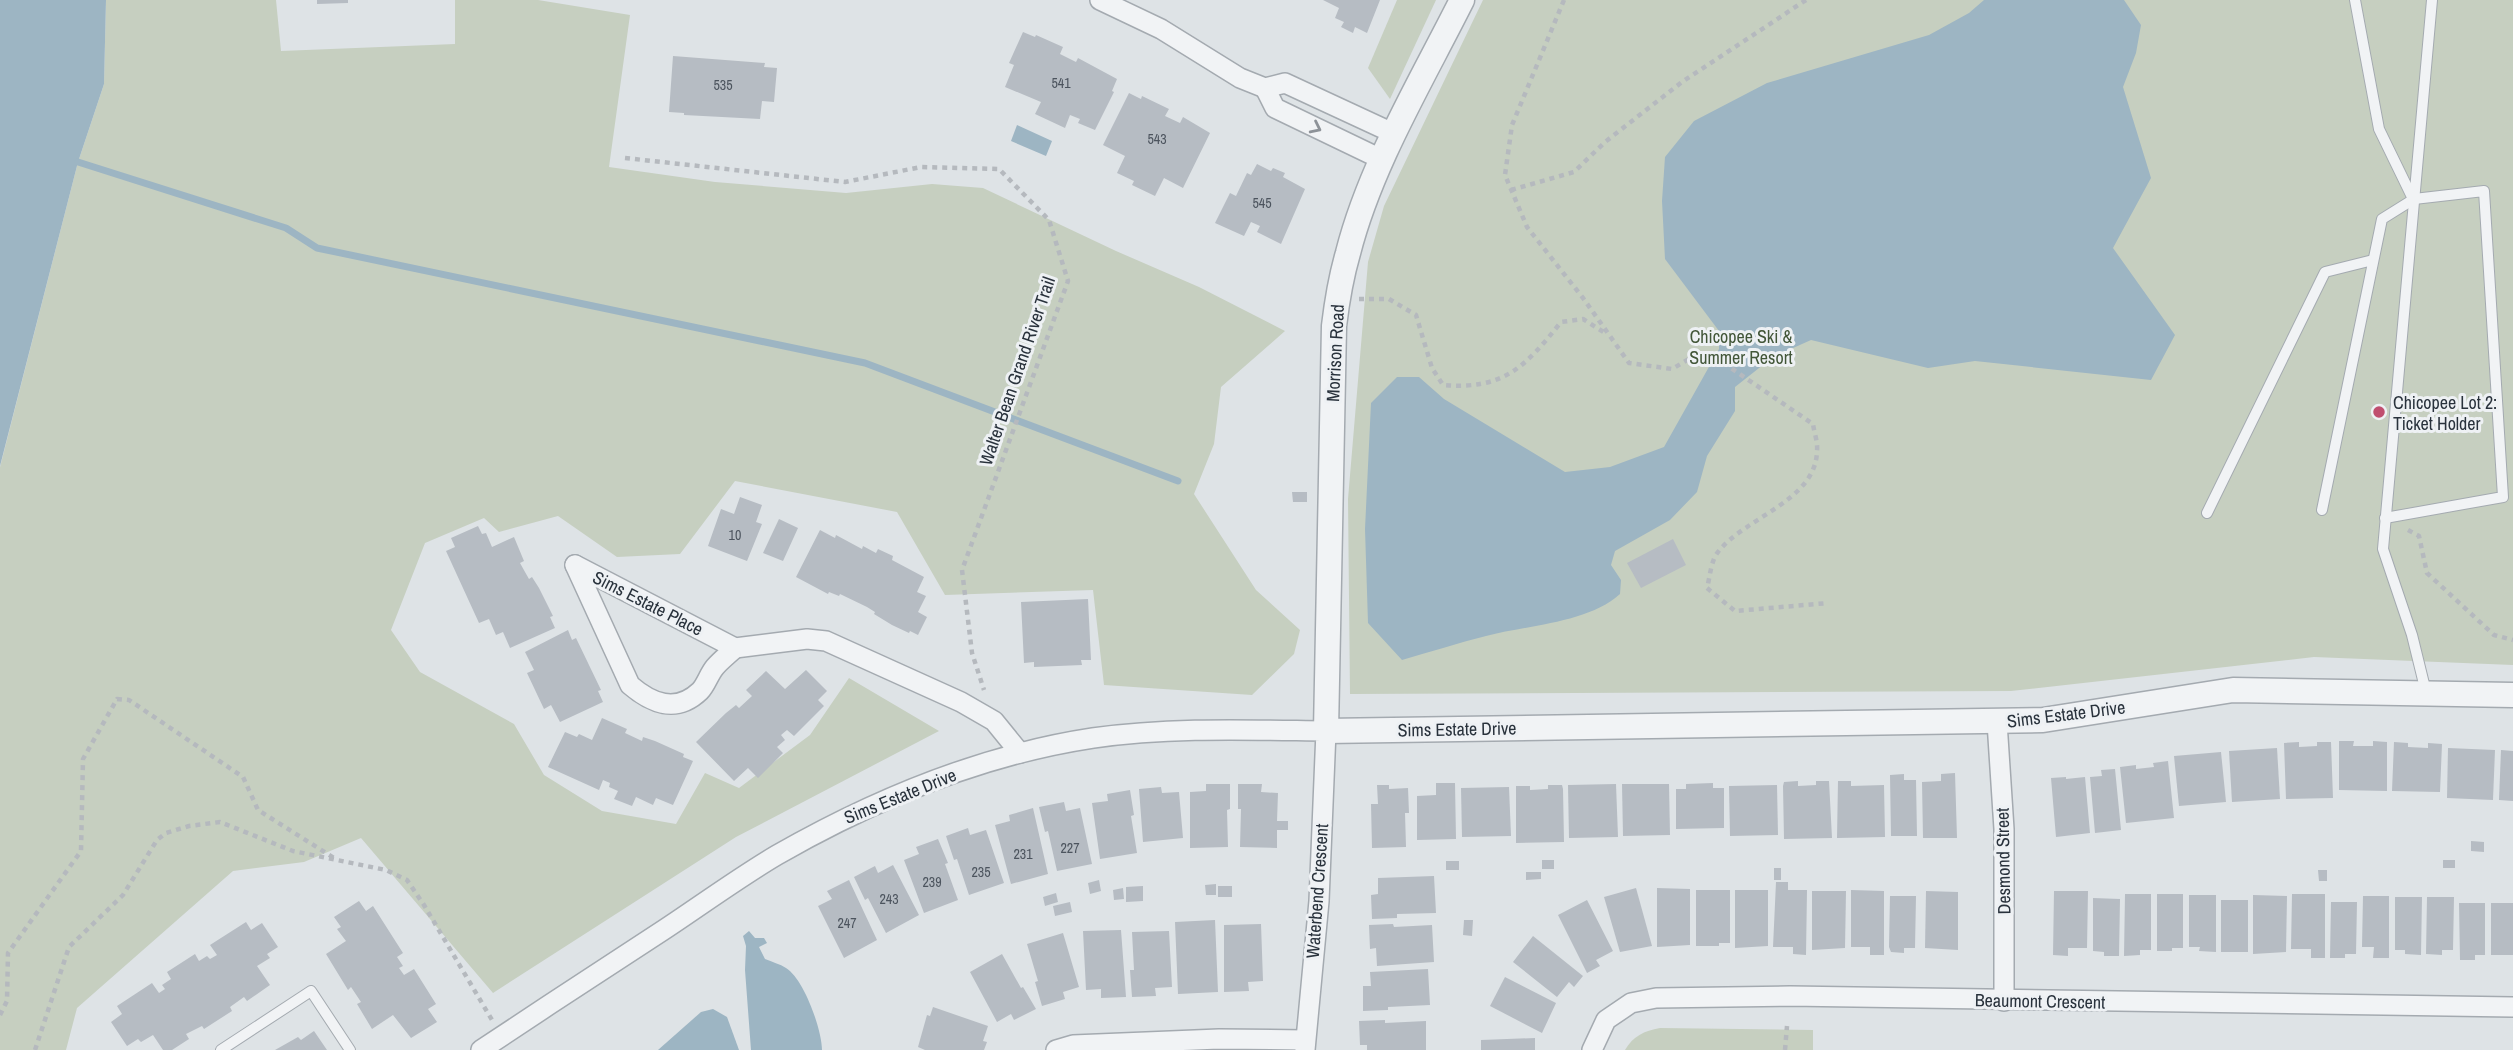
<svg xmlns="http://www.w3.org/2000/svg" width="2513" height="1050" viewBox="0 0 2513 1050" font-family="'Archivo Narrow',sans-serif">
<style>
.green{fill:#c6cfc0}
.water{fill:#9db5c3}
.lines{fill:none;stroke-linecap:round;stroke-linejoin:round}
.stream{stroke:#9db5c3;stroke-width:7}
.building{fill:#b6bcc3}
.service-casing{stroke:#a4aab0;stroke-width:12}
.minor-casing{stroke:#a4aab0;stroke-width:22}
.tertiary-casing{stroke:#a4aab0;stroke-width:27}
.path{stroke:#b5b9be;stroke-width:4.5;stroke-dasharray:5 5;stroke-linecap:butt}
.service{stroke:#f1f3f5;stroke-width:10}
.minor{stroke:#f1f3f5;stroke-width:19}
.tertiary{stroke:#f1f3f5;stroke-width:24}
.oneway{stroke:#8d9298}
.poi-dot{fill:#c04e6f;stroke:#eef1f4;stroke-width:2.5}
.labels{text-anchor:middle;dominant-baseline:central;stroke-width:6;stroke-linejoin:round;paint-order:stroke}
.number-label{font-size:14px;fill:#4c545e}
.park-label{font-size:18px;fill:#425638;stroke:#eef1f4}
.street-label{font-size:18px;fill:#29323c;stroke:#eef1f4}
.poi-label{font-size:18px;fill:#29323c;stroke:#eef1f4;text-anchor:start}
</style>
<rect width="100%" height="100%" fill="#dee3e6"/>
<g class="green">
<path d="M106,0H276L281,51L455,44V0H538L630,15L609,167L715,182L846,193L932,184L983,188L1116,251L1199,287L1285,331L1221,387L1214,444L1194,494L1256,590L1300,630L1294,654L1252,695L1104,685L1093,590L945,595L897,512L735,481L680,554L617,557L558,516L499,532L484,518L425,543L391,630L420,672L514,724L544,775L602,811L676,824L705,773L739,788L810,735L849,678L939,731L736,837L493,993L361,838L304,862L233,871L77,1008L66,1050H0V467L78,162L104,84Z"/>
<path d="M1397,0H1436L1390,99L1368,68Z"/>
<path d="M1483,0H2513V665L2314,657L2011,691L1350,694L1348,499L1368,262L1384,206Z"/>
<path d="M1660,1028L1813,1030V1050H1625C1633,1036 1644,1031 1660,1028Z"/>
</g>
<g class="water">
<path d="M0,0H106L104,84L78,162L0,466Z"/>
<path d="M1984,0H2124L2141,25L2136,53L2123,87L2151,178L2113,248L2175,335L2151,380L1975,361L1928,368L1811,340L1773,357L1735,387V411L1707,456L1697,492L1670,520L1615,551L1611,565L1621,580L1620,594C1588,623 1528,625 1486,636C1458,643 1430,652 1402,660L1368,623L1365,529L1371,403L1397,377H1419L1444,399L1565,472L1610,467L1664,447L1719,349V331L1665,259L1662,201L1665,157L1694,121L1767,83L1929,35L1969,13Z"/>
<path d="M1017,125L1052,141L1046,156L1011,141Z"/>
<path d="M749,931L755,938H764L767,943L759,947L765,959C772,962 780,964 786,968C804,979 822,1030 822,1050H751L745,970L746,946L743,936Z"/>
<path d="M713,1009L727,1017L739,1050H658L701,1012Z"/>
</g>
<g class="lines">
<path class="stream" d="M78,162L286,228L317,248L865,363L1178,481"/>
</g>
<g class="building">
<path d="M317,0H348V3L317,4Z"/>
<path d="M1323,0H1380L1367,33L1355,27L1353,33L1341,27L1344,22L1335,18L1339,8Z"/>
<path d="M1023,32L1035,37L1036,35L1063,47L1060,54L1076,62L1078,58L1117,79L1112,91L1114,92L1095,130L1078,123L1080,119L1070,115L1065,128L1035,114L1041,102L1005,87L1014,65L1009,63Z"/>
<path d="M673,56L765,63L764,67L777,68L774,102L762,101L760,119L684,115V113L669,112Z"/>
<path d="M1129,93L1141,99L1142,96L1169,109L1165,116L1180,123L1183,117L1210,133L1183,188L1164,178L1155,196L1132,185L1134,181L1117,173L1125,156L1103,145Z"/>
<path d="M1257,164L1271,171L1273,168L1285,173L1283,177L1305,189L1281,244L1257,232L1260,226L1251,222L1244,236L1215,223L1230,193L1236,196L1247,173L1251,175Z"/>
<path d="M1292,492H1307V502H1293Z"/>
<path d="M740,497L762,505L756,522L762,524L747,561L708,546L721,509L734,514Z"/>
<path d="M779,519L798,528L783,561L763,553Z"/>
<path d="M478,526L482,534L486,533L492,547L514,537L524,561L520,563L525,572L529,579L532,577L539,588L553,616L550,617L555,628L510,648L503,632L496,635L489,619L479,623L446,551L455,547L451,538Z"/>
<path d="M820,530L835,538L836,535L862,549L863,546L876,553L878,549L893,556L892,560L924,577L917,592L926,596L918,612L927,617L918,635L910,631L909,633L892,625L874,614L875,612L867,607L840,594L839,596L829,592L828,594L796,577Z"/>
<path d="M1673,539L1686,565L1641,588L1627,563Z"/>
<path d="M1088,599L1091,660H1081L1082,665L1034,667V662L1024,663L1021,602Z"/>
<path d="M568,630L572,640L576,638L601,690L598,691L603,702L560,722L551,705L544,709L527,673L534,670L525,652Z"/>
<path d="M806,670L827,691L818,700L824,706L794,736L787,730L781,735L785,740L777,747L783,753L758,778L748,768L734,781L696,742L726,713L736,705L739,708L752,696L746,690L766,671L785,689Z"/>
<path d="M602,718L627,729L625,733L642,741L643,737L655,741L684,754L683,757L693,761L673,805L656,798L653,805L636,797L632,806L614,799L618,791L609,787L610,783L603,780L599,790L548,767L565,732L577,737L579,734L592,740Z"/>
<path d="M2339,741H2354L2353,746H2373V741L2387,742V791L2339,790Z"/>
<path d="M2299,742V747L2317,746V742H2331L2333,798L2286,799L2284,743Z"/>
<path d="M2394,742L2408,743V747L2428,748V743L2442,744L2440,792L2392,791Z"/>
<path d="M2277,748L2280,799L2232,802L2229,751Z"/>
<path d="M2448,748L2495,750L2493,800L2447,798Z"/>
<path d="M2501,750L2513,751V801L2499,800Z"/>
<path d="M2221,752L2226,802L2179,806L2174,756Z"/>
<path d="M2168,761L2174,818L2126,823L2120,767L2136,765V769L2154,767L2153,763Z"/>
<path d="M2115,769L2121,830L2095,833L2090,777L2102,776L2101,770Z"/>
<path d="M1955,773L1957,838H1923L1922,782L1941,781V774Z"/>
<path d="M1904,774V780H1916L1917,836H1891L1890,775Z"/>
<path d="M2066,777V779L2085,777L2090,833L2056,837L2051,778Z"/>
<path d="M1798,781V786L1816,785V781H1829L1832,838L1784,839L1783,786L1784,782Z"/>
<path d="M1838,781H1851V786L1884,785L1885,837L1837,838Z"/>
<path d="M1436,783H1455L1456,839L1417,840V796L1436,795Z"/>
<path d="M1713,783V788H1724V828L1676,829V789H1686V784Z"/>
<path d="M1206,784H1230V809L1227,810L1228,847L1190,848V792L1206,791Z"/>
<path d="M1238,784H1262L1261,792L1278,793L1277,821H1288V830H1277V848L1240,847L1241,809H1238Z"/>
<path d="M1616,784L1618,837L1569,838L1568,785Z"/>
<path d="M1622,784H1669L1670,835L1623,836Z"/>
<path d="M1377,785H1389V789L1408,788L1409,813H1405L1406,847L1372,848L1371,804H1378Z"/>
<path d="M1548,785H1562L1563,789L1564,842L1516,843V786H1530V790L1548,789Z"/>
<path d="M1777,785L1778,835L1730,836L1729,786Z"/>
<path d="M1161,787L1162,793L1179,792L1183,838L1143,842L1139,789Z"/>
<path d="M1509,787L1511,836L1462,837L1461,788Z"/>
<path d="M1130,790L1134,815L1131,816L1137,853L1100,859L1092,803L1108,801L1107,794Z"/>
<path d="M1064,802L1066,811L1080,808L1092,864L1057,871L1048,831L1045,832L1039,807Z"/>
<path d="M1033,808L1048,874L1011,884L995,825L1010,821L1009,815Z"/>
<path d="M968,828L970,835L986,830L1004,883L969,895L957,859L954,860L946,836Z"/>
<path d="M938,839L948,863L945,864L958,900L924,913L904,860L919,854L916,847Z"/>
<path d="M2471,841L2484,842V852L2471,851Z"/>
<rect x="1542" y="860" width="12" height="9"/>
<rect x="2443" y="860" width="12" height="8"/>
<rect x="1446" y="861" width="13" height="9"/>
<path d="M893,865L919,915L886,933L868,898L865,900L854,877L875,866L878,873Z"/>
<rect x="1774" y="868" width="7" height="12"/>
<path d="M2318,870H2327V881H2319Z"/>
<path d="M1526,872H1541V879L1526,880Z"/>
<path d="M1434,876L1436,913L1397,914V918L1372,919L1371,895L1378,894V878Z"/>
<path d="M849,880L877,940L844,958L818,906L832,899L827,891Z"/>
<path d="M1099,880L1101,891L1090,894L1088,883Z"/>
<path d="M1776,882H1788V890H1807L1806,955L1793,954V947H1773Z"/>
<path d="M1216,884V895H1206L1205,885Z"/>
<path d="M1143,886V901L1126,902V887Z"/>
<rect x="1218" y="886" width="14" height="11"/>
<path d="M1123,888L1124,899L1114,900L1113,890Z"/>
<path d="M1636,888L1652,946L1620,952L1604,897Z"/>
<path d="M1657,888L1690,889V945L1657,947Z"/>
<path d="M1696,890H1730V943H1719V946H1696Z"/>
<path d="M1735,890H1768V946L1735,948Z"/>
<path d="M1851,890L1884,891V955H1870V947H1851Z"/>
<path d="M1812,891H1846L1845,948L1812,950Z"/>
<path d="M1926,891L1958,892V950L1925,948Z"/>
<path d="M2054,891H2088L2087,948H2068V956L2053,955Z"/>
<path d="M1056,893L1058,902L1045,906L1043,897Z"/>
<path d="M2125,894H2151V950H2140V955L2124,956Z"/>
<path d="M2157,894H2183V948H2172V951H2157Z"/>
<path d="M2292,894H2325V958H2311V949H2291Z"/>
<path d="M2189,895H2216V952L2199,951L2200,947H2189Z"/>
<path d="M2253,895L2287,896L2286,952L2253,954Z"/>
<path d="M1890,896H1916L1915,948H1904V953L1891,952L1889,947Z"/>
<path d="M2363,896H2389V958H2373L2374,947H2362Z"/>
<path d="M2395,897H2422L2421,955L2405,954V950H2395Z"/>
<path d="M2427,897H2454L2453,950H2442V955L2426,954Z"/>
<path d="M2093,898L2120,899L2119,956H2104V952L2093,951Z"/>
<path d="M1587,900L1613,951L1596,960L1600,966L1587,973L1558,915Z"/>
<rect x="2221" y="900" width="27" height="52"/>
<path d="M359,901L366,911L373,906L403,953L397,957L403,966L399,968L404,975L414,969L436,1004L428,1009L437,1022L411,1038L393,1015L372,1029L357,1004L361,1002L351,987L348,990L326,954L346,941L337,929L341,927L334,917Z"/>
<path d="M1070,902L1072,912L1055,916L1053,906Z"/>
<path d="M2331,902H2357L2356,954H2345V958H2330Z"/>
<path d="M2459,903H2485V955H2475V960H2460Z"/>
<rect x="2491" y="903" width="22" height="52"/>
<path d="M1215,920L1218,992L1178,994L1175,922Z"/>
<path d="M1464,920H1473L1472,936L1463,935Z"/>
<path d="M246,922L251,930L262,923L278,947L267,954L270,958L257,966L270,985L247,1001L244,997L230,1007L232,1011L204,1029L202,1026L186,1034L189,1039L172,1050H163L153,1035L141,1042L138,1039L127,1046L111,1022L122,1014L117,1006L152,983L159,993L165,989L162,985L171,979L167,972L195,954L199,961L207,956L210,959L217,955L210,945Z"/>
<path d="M1261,924L1263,981L1248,982L1249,991L1224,992V925Z"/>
<path d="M1393,924L1394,927L1432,925L1434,962L1377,966L1376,948L1370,949L1369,925Z"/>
<path d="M1121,930L1126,997L1101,998V989L1086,990L1083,931Z"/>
<path d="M1169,931L1172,987L1155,988L1156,996L1132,997L1130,970H1134L1132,932Z"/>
<path d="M1063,933L1079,987L1063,992L1065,999L1042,1006L1035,982L1038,981L1027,944Z"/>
<path d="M1533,936L1583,976L1574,987L1569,982L1557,997L1513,962Z"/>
<path d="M1002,954L1021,988L1023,987L1036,1009L1014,1020L1011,1014L997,1022L970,972Z"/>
<path d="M1428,969L1430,1005L1388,1007V1010L1363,1011V986H1371L1370,972Z"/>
<path d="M1505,977L1556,1003L1542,1033L1490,1006Z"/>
<path d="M933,1007L988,1026L983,1041L987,1042L984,1050H925L918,1047L927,1015L930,1016Z"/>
<path d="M1385,1020V1023L1426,1021V1050H1367V1045H1360L1359,1021Z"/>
<path d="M314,1031L327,1050H275L298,1037L301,1040Z"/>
<path d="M1535,1038V1050H1481V1040Z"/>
</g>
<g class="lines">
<g class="service-casing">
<g id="service">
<path d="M2355,0L2379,129L2413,199"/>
<path d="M2322,510L2382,219L2414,199L2484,191L2503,497L2385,518"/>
<path d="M2207,513L2325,272L2373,260"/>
<path d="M2426,692L2412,635L2383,549L2432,0"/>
<path d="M221,1050L311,991L350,1050"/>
</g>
</g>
<g class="minor-casing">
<g id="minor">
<path d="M1100,0L1161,29L1240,78L1265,88L1285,83L1395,134"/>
<path d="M1265,88L1275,108L1383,160"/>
<path d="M575,565L735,648L807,639L826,641L961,702L994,721L1020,753"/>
<path d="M575,565L630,685C651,703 676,714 700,691C706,685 709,674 715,667C721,660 729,654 735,648"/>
<path d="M1997,722L2004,829V1001"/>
<path d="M481,1050C541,1010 602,970 662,931C700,906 738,878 777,855C875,799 981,755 1093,738C1171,727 1248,730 1326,731L1319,901L1305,1050"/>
<path d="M1056,1050L1073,1045L1219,1039L1305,1040"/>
<path d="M1592,1050L1606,1020L1631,1003L1656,998L1790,996L2513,1007"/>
</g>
</g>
<g class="tertiary-casing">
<path id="tertiary" d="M1462,0C1422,80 1370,166 1348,253C1341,277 1337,301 1334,326L1326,731L2043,720L2233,690L2513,695"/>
</g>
<g class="path">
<path d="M1564,0L1512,125L1505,175L1527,227L1583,298L1629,363L1672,369L1689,359L1725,364L1813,424C1814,432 1818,442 1817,451C1816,501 1745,517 1718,552C1711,560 1710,577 1707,588L1735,611L1828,603"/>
<path d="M625,158L845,182L921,167L999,169L1049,220L1068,281L962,570L972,653L984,690"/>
<path d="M1511,190L1574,172L1605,142L1682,82L1806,0"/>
<path d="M1359,299H1389L1416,315L1432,368L1443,385C1504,390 1525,367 1561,322L1583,319L1605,333"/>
<path d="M2408,530L2419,536L2427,573L2494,635L2513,640"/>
<path d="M0,1015L7,1001L8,953L81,851L83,759L117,699L129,700L243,777L258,810L334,858"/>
<path d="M35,1050L69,947L123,895L157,840L166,833L189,826L220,822L293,851L386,870L407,880L424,905L492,1020"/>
<path d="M1785,1050L1787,1026"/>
</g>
<use href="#service" class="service"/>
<use href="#minor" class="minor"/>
<use href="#tertiary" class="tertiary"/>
</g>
<defs><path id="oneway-chevron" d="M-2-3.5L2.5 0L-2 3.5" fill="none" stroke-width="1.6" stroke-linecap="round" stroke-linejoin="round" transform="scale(1.75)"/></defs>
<use class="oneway" href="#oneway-chevron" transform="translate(1316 128) rotate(26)"/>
<circle class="poi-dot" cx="2379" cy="412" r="7"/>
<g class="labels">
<g class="number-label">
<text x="1061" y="83">541</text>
<text x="723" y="85">535</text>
<text x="1157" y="139">543</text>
<text x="1262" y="203">545</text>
<text x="735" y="535">10</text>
<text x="1070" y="848">227</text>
<text x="1023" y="854">231</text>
<text x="981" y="872">235</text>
<text x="932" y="882">239</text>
<text x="889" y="899">243</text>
<text x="847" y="923">247</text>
</g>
<g class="park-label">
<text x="1741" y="336">Chicopee Ski &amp;<tspan x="1741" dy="21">Summer Resort</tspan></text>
</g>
<g class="street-label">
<text transform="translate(1335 353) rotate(-87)">Morrison Road</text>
<text transform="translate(1017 371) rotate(-71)">Walter Bean Grand River Trail</text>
<text transform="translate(648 603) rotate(27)">Sims Estate Place</text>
<text transform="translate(2066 714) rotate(-7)">Sims Estate Drive</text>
<text transform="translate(1457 729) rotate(-1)">Sims Estate Drive</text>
<text transform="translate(900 796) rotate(-22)">Sims Estate Drive</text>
<text transform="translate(2003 861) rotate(-91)">Desmond Street</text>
<text transform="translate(1317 891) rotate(-86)">Waterbend Crescent</text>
<text transform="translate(2040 1001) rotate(1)">Beaumont Crescent</text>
</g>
<g class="poi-label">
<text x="2393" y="402">Chicopee Lot 2:<tspan x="2393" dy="21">Ticket Holder</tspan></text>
</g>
</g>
</svg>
